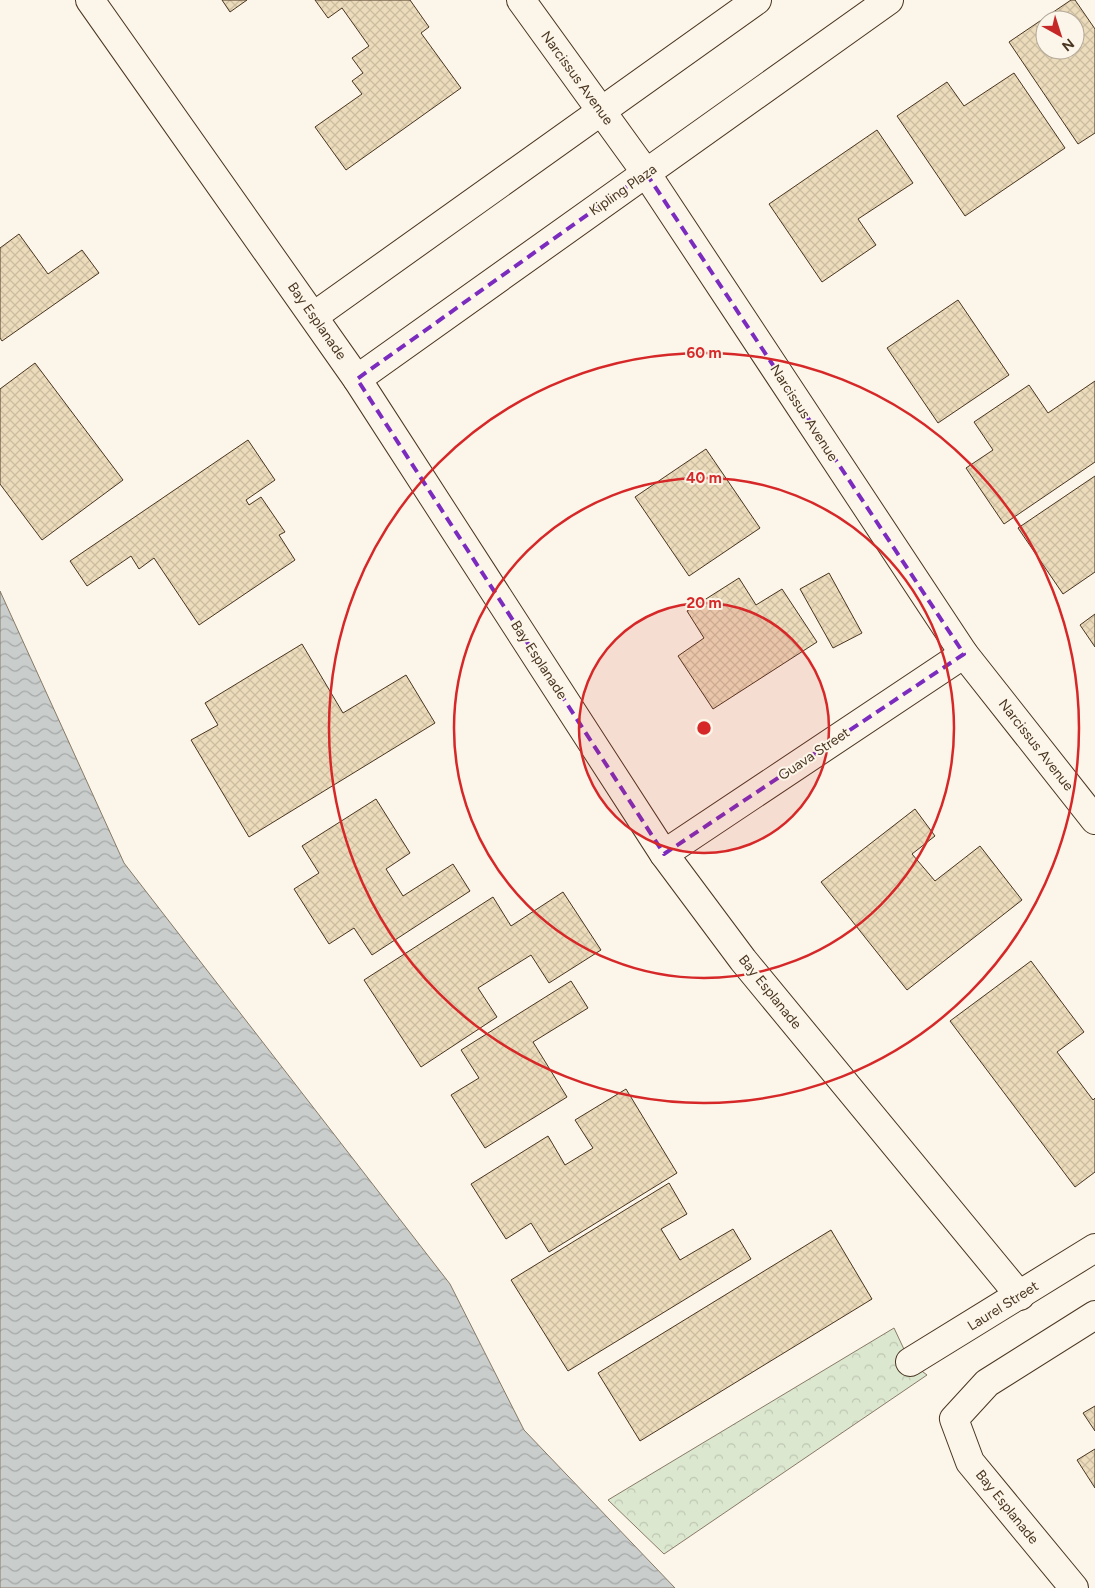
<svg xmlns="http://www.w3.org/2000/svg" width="1095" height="1588" viewBox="0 0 1095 1588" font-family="Figtree,sans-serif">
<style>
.park{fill:url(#park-crowns);stroke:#887966}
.water{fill:url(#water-waves);stroke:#887966}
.building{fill:url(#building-cross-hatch);stroke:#4a3520;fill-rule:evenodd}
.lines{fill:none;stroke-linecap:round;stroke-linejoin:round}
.minor-casing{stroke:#4a3520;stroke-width:30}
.minor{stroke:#fbf6e9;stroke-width:28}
.marked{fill:none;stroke:#7b2cbf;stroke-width:4;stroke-dasharray:10 6;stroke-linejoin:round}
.ring{fill:none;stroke:#d62828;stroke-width:2.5}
.labels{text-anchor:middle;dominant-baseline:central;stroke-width:4;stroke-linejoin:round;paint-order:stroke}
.street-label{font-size:14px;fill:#4a3520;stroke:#fbf6e9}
.centre{fill:#d62828;stroke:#fbf6e9;stroke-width:2.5}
.ring-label{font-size:15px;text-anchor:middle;font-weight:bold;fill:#d62828;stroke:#fbf6e9;stroke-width:4;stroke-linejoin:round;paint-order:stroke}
</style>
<defs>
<pattern id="park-crowns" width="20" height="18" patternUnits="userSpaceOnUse" patternTransform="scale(1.25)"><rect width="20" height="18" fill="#dce7d0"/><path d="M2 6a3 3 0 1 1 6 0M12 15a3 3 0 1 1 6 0" fill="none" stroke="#bec7b2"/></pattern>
<pattern id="water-waves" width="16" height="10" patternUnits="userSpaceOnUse" patternTransform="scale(1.25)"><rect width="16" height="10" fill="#c9cecd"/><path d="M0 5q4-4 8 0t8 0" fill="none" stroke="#a5a8a6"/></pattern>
<pattern id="building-cross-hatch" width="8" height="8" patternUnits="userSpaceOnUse" patternTransform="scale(1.25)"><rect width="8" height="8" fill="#ecdcbc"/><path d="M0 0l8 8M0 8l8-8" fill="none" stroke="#ccbda1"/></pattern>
</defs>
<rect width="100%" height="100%" fill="#fbf6e9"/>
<path class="park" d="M894,1328L910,1362L927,1375L664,1554L608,1500Z"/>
<path class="water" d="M0,591L124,863L450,1284L524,1430L675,1588H0Z"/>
<g class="building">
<path d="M222,0H247L230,12Z"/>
<path d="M315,0H410L429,27L421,33L461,88L346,170L315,127L362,94L352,81L363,73L352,58L369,46L342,8L328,18Z"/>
<path d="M1071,0H1075L1095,29V133L1078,144L1009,42ZM1045,20H1075V50H1045Z"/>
<path d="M1014,73L1065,148L965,216L897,116L947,82L964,106Z"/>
<path d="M877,130L913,183L858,219L876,245L822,282L769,204Z"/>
<path d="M19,234L48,274L82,250L99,273L2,341L0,338V248Z"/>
<path d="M958,300L1009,375L938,423L887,348Z"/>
<path d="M35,363L123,480L42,540L0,484V389Z"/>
<path d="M1095,381V462L1004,524L966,468L993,450L974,422L1029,385L1048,413Z"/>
<path d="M248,440L275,480L246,500L249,505L261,497L285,532L279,535L295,560L199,625L154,558L139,569L131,556L87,586L70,561Z"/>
<path d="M706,449L760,528L689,576L635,497Z"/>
<path d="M1095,476V572L1063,594L1018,528Z"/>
<path d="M829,573L862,633L833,648L800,589Z"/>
<path d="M739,578L756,605L782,589L817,642L713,709L678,656L704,638L687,611Z"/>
<path d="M1095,614V647L1080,625Z"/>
<path d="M302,644L343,713L406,675L435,723L249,837L191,740L218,725L205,703Z"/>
<path d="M376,799L410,853L386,869L403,896L453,864L470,891L372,955L354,928L329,944L294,889L319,873L302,846Z"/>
<path d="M915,809L935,836L912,854L935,881L980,846L1022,900L907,990L821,882Z"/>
<path d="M563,892L601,950L549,983L531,955L478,988L497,1017L421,1067L364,980L493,897L511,926Z"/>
<path d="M1031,961L1084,1032L1057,1052L1093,1100L1095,1098V1172L1075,1187L950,1021Z"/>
<path d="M571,981L588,1008L533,1042L567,1097L485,1148L451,1095L479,1078L461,1050Z"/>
<path d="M626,1089L677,1173L549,1252L531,1223L506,1239L471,1184L548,1136L565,1165L593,1148L575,1120Z"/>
<path d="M669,1183L687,1214L661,1229L680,1260L733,1229L751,1259L568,1371L511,1280Z"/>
<path d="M831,1230L872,1299L640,1441L598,1373Z"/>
<path d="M1095,1406V1431L1083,1413Z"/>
<path d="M1095,1449V1488L1077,1460Z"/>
</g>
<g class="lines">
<g class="minor-casing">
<g id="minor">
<path d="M90,0L357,379L664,854L743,960L1020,1296"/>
<path d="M521,0L646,173L964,654L1095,820"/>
<path d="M314,316L757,0"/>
<path d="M357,379L889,0"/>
<path d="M664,854L964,654"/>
<path d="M910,1362L1095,1248"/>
<path d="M1074,1588L970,1462L954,1419L987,1383L1095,1315"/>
</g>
</g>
<use href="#minor" class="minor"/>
</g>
<path class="marked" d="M646,173L964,654L664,854L357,379Z"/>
<circle cx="704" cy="728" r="125" fill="#d62828" fill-opacity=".12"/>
<g class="ring">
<circle cx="704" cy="728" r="125"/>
<circle cx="704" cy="728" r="250"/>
<circle cx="704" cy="728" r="375"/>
</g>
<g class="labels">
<g class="street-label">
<text transform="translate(577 78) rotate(54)">Narcissus Avenue</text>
<text transform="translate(623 190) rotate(-35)">Kipling Plaza</text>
<text transform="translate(317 321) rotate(55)">Bay Esplanade</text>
<text transform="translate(804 413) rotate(57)">Narcissus Avenue</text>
<text transform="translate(539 660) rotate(57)">Bay Esplanade</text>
<text transform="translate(1036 745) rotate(52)">Narcissus Avenue</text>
<text transform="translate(814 754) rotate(-34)">Guava Street</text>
<text transform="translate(770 992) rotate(51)">Bay Esplanade</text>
<text transform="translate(1003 1306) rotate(-32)">Laurel Street</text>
<text transform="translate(1007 1507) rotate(51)">Bay Esplanade</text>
</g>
</g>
<circle cx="704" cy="728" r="8" class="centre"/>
<g class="ring-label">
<text x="704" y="358">60 m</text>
<text x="704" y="483">40 m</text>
<text x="704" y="608">20 m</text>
</g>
<g transform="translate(1060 35) rotate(141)"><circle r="24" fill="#fbf6e9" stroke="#b4a999"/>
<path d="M0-4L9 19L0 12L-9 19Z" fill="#c62828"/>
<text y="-8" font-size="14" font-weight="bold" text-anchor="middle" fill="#4a3520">N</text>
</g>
</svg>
